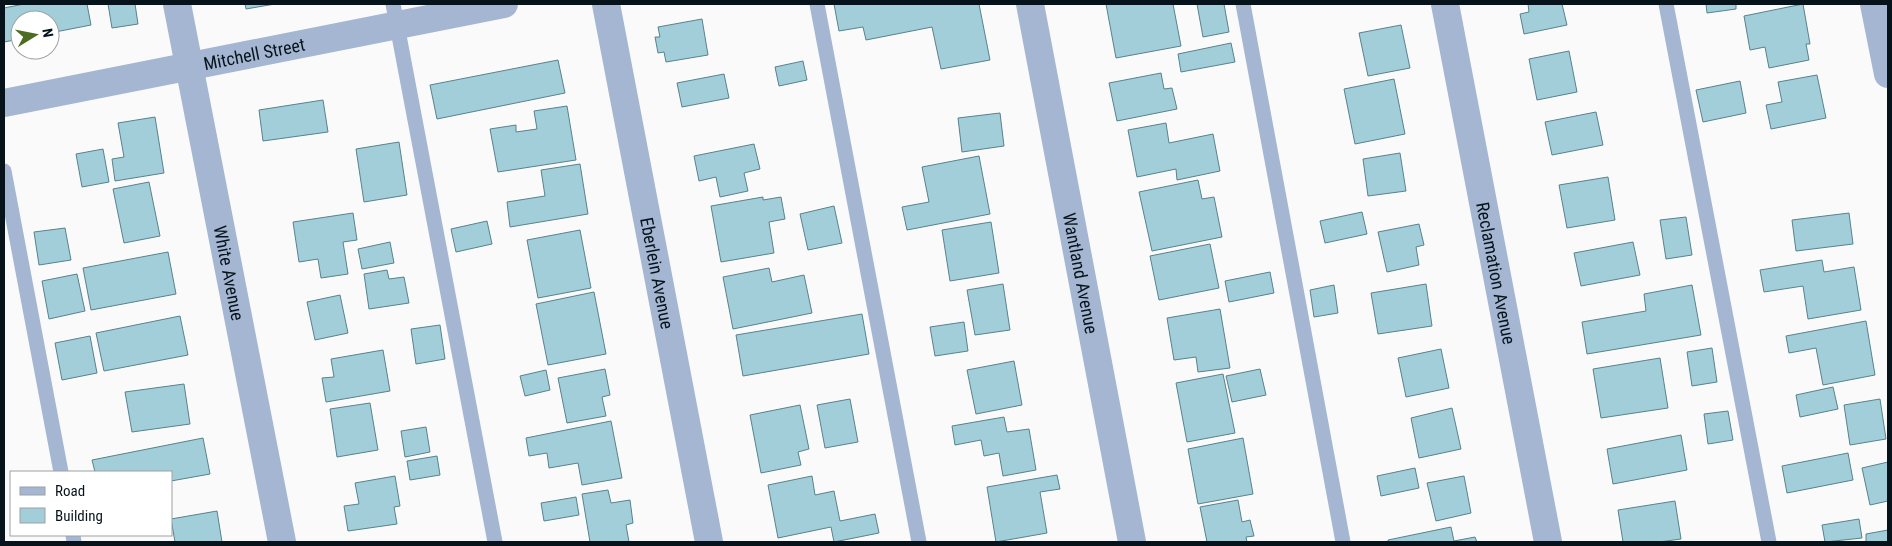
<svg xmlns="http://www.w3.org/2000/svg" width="1892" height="546" viewBox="0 0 1892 546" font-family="'Roboto Condensed',sans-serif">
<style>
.building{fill:#a1ced9;stroke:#58828d}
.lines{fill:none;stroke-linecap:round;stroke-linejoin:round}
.lane{stroke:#a4b6d1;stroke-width:15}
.street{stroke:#a4b6d1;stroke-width:28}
.labels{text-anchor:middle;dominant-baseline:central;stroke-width:4.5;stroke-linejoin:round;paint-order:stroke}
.street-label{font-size:18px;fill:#07131b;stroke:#fff}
</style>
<rect width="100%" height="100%" fill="#fafafa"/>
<g class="building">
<path d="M24,4H87L91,25L50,33V20H20V39L4,42V8Z"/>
<path d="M108,4H135L138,24L112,28Z"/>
<path d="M245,4H275L246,9Z"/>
<path d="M834,4H979L990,60L941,69L932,27L866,40L863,27L839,31Z"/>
<path d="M1106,4H1173L1181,46L1116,58Z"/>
<path d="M1197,4H1224L1229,32L1203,37Z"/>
<path d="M1528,4H1562L1567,25L1524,34L1520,14L1529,12Z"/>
<path d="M1706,4H1736V9L1707,13Z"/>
<path d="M1803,4L1810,44H1806L1809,60L1769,68L1765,47L1750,50L1744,16Z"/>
<path d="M702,19L708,55L666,62L664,52L658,53L655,37H660L658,27Z"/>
<path d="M1401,25L1410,68L1368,76L1359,33Z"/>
<path d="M1231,43L1235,62L1181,72L1178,54Z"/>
<path d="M1569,51L1577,92L1537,100L1529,59Z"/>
<path d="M558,60L565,93L437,119L430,85Z"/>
<path d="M803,61L807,80L779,86L775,67Z"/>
<path d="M1161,73L1164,89L1172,88L1177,109L1117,121L1109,83Z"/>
<path d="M724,74L729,98L682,107L677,83Z"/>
<path d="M1817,75L1826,118L1771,129L1766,105L1782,102L1778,82Z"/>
<path d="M1394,79L1405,134L1355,144L1344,89Z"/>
<path d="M1740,81L1746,113L1703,122L1696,90Z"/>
<path d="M323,100L328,132L263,141L259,110Z"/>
<path d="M567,106L576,160L498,172L490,129L516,125V132L537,129L534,111Z"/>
<path d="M1596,112L1603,145L1552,155L1545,122Z"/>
<path d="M1000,113L1004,146L962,152L958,118Z"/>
<path d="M155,117L164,173L115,181L112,159L124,157L118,123Z"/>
<path d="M1166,123L1169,143L1213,134L1220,171L1177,180L1176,169L1137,177L1128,130Z"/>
<path d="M399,142L407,195L364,202L356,149Z"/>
<path d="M754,144L760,169L744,173L748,191L720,197L716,177L699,181L694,156Z"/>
<path d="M103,149L109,182L82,187L76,154Z"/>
<path d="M1400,153L1406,191L1368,196L1363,159Z"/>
<path d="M979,156L990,214L907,230L902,207L929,202L922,167Z"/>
<path d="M580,164L588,214L510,227L507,202L545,196L541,170Z"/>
<path d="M1608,177L1615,220L1567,228L1559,185Z"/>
<path d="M1198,180L1202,199L1214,197L1222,237L1152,251L1139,192Z"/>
<path d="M149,182L160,236L124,243L113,189Z"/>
<path d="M763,197V200L781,197L785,219L769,222L774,253L721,262L711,206Z"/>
<path d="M834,206L842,243L808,250L800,214Z"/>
<path d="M1362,212L1367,234L1325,243L1320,221Z"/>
<path d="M353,213L357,240L343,242L348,274L321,278L318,259L299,262L293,222Z"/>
<path d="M1849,213L1853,244L1796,251L1792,220Z"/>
<path d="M1686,217L1692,255L1666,259L1660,220Z"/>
<path d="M487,221L492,244L456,252L451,229Z"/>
<path d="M991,222L999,273L950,281L942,230Z"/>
<path d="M1419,224L1424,245L1416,247L1419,265L1387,272L1378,232Z"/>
<path d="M65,228L71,260L39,265L34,232Z"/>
<path d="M580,230L591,288L538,298L527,240Z"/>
<path d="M390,242L394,263L362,269L358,249Z"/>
<path d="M1633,242L1640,275L1581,286L1574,253Z"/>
<path d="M1210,244L1219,288L1159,300L1150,256Z"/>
<path d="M168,252L176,294L91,310L83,268Z"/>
<path d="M1822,260L1824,272L1854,267L1861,310L1808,319L1803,286L1764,292L1760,270Z"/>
<path d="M769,268L772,282L804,275L812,313L733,329L723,277Z"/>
<path d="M387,270L389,279L404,277L409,303L369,309L364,274Z"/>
<path d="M1270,272L1274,293L1229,302L1225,281Z"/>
<path d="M77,274L85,311L49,319L42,281Z"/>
<path d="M1003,284L1010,330L975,335L967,290Z"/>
<path d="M1426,284L1432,326L1378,334L1371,293Z"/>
<path d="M1334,285L1338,313L1314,317L1310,290Z"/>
<path d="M1692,285L1701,335L1587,354L1582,322L1646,311L1644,294Z"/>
<path d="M594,292L606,354L548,365L536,304Z"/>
<path d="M340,295L348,333L315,340L307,302Z"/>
<path d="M1220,309L1230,368L1198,372L1196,357L1174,360L1167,318Z"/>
<path d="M862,314L869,354L743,376L736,335Z"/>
<path d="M180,316L188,355L104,371L96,333Z"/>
<path d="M1866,321L1875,375L1823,385L1816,348L1789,353L1786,336Z"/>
<path d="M964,322L968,351L935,356L930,327Z"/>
<path d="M440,325L445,359L416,364L411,329Z"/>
<path d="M90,336L97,373L62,380L55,343Z"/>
<path d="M1712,348L1717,382L1692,386L1687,352Z"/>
<path d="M1441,349L1449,388L1406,397L1398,358Z"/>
<path d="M383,350L390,391L326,402L322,378L334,377L331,359Z"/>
<path d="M1660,358L1668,408L1601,418L1593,369Z"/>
<path d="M1014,361L1022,405L976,414L967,370Z"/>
<path d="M605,369L610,395L602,397L606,416L567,423L558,378Z"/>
<path d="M1260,369L1266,395L1232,402L1226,376Z"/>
<path d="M546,370L550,390L525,396L520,376Z"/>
<path d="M1223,374L1235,433L1187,442L1176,383Z"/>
<path d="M184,384L190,424L132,432L125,392Z"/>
<path d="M1833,387L1838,409L1800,417L1796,395Z"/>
<path d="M850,399L858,442L825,448L817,405Z"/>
<path d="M1880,399L1886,439L1850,445L1844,405Z"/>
<path d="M370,403L378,450L337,457L330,409Z"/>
<path d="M800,405L809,449L798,452L801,465L761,473L750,415Z"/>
<path d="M1452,408L1461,449L1419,458L1411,418Z"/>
<path d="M1728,411L1733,440L1708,444L1704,414Z"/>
<path d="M1004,417L1007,432L1029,429L1036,470L1003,476L999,453L984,456L981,440L955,445L952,426Z"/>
<path d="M611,421L622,478L582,485L578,463L549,468L547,453L529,456L526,438Z"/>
<path d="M426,427L430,452L405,457L401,431Z"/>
<path d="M1681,435L1687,470L1613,484L1607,449Z"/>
<path d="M203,438L210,474L171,481V472H95L92,460Z"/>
<path d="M1243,438L1253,494L1198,504L1188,449Z"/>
<path d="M1848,453L1853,480L1787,493L1782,466Z"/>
<path d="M437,456L440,475L410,480L407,461Z"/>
<path d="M1888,462V501L1870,505L1862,468Z"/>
<path d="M1415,468L1419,488L1381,496L1377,476Z"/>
<path d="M1057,475L1060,489L1040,492L1047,533L996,542L987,487Z"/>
<path d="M395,476L400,506L394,507L397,524L348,531L344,506L359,504L355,483Z"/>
<path d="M812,476L815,495L834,491L840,521L875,514L879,533L834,542L831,527L778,538L768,485Z"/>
<path d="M1464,476L1471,513L1436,521L1427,483Z"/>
<path d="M608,490L611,503L630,500L633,523L626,525L629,542H590L582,494Z"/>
<path d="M576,497L579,515L544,521L541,503Z"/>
<path d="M1238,500L1242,522L1250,520L1254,536L1246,537L1247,542H1207L1200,507Z"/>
<path d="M1675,501L1681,539L1659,542H1623L1618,510Z"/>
<path d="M217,511L222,542H175L171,519Z"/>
<path d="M1859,519L1862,538L1825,542L1822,525Z"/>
<path d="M1451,527L1454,541L1475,537L1477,542H1388V540Z"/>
<path d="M1888,530V542H1866V534Z"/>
</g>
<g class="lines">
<g class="lane">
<path d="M393,4L495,542"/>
<path d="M817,4L919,542"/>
<path d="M1243,4L1343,542"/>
<path d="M1666,4L1769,542"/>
<path d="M4,171L61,472"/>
<path d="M73,535L74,542"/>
</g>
<g class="street">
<path id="s1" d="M177,4L282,542"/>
<path id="s2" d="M606,4L709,542"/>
<path id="s3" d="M1030,4L1132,542"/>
<path id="s4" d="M1445,4L1548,542"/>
<path d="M1874,4L1888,74"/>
<path id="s5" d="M4,103L504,4"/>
</g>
</g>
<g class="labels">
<g class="street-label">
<text stroke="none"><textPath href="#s5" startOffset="255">Mitchell Street</textPath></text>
<text stroke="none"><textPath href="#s1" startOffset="274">White Avenue</textPath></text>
<text stroke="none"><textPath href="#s2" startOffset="274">Eberlein Avenue</textPath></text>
<text stroke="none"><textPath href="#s3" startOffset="274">Wantland Avenue</textPath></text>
<text stroke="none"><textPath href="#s4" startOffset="274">Reclamation Avenue</textPath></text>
</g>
</g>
<rect width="1892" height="546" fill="none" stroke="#07131b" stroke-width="10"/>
<rect x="10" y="471" width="162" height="65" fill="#ffffff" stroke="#9ca1a4"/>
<rect x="20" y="487" width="25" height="8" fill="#a4b6d1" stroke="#9ca1a4"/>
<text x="55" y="496" font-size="15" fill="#07131b">Road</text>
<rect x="20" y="508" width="25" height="15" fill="#a1ced9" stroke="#9ca1a4"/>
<text x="55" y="521" font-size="15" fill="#07131b">Building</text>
<g transform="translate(35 35) rotate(80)"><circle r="24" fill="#ffffff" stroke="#9ca1a4"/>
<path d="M0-4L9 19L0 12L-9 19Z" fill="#4c6c22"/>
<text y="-8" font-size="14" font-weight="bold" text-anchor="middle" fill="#07131b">N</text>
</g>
</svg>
